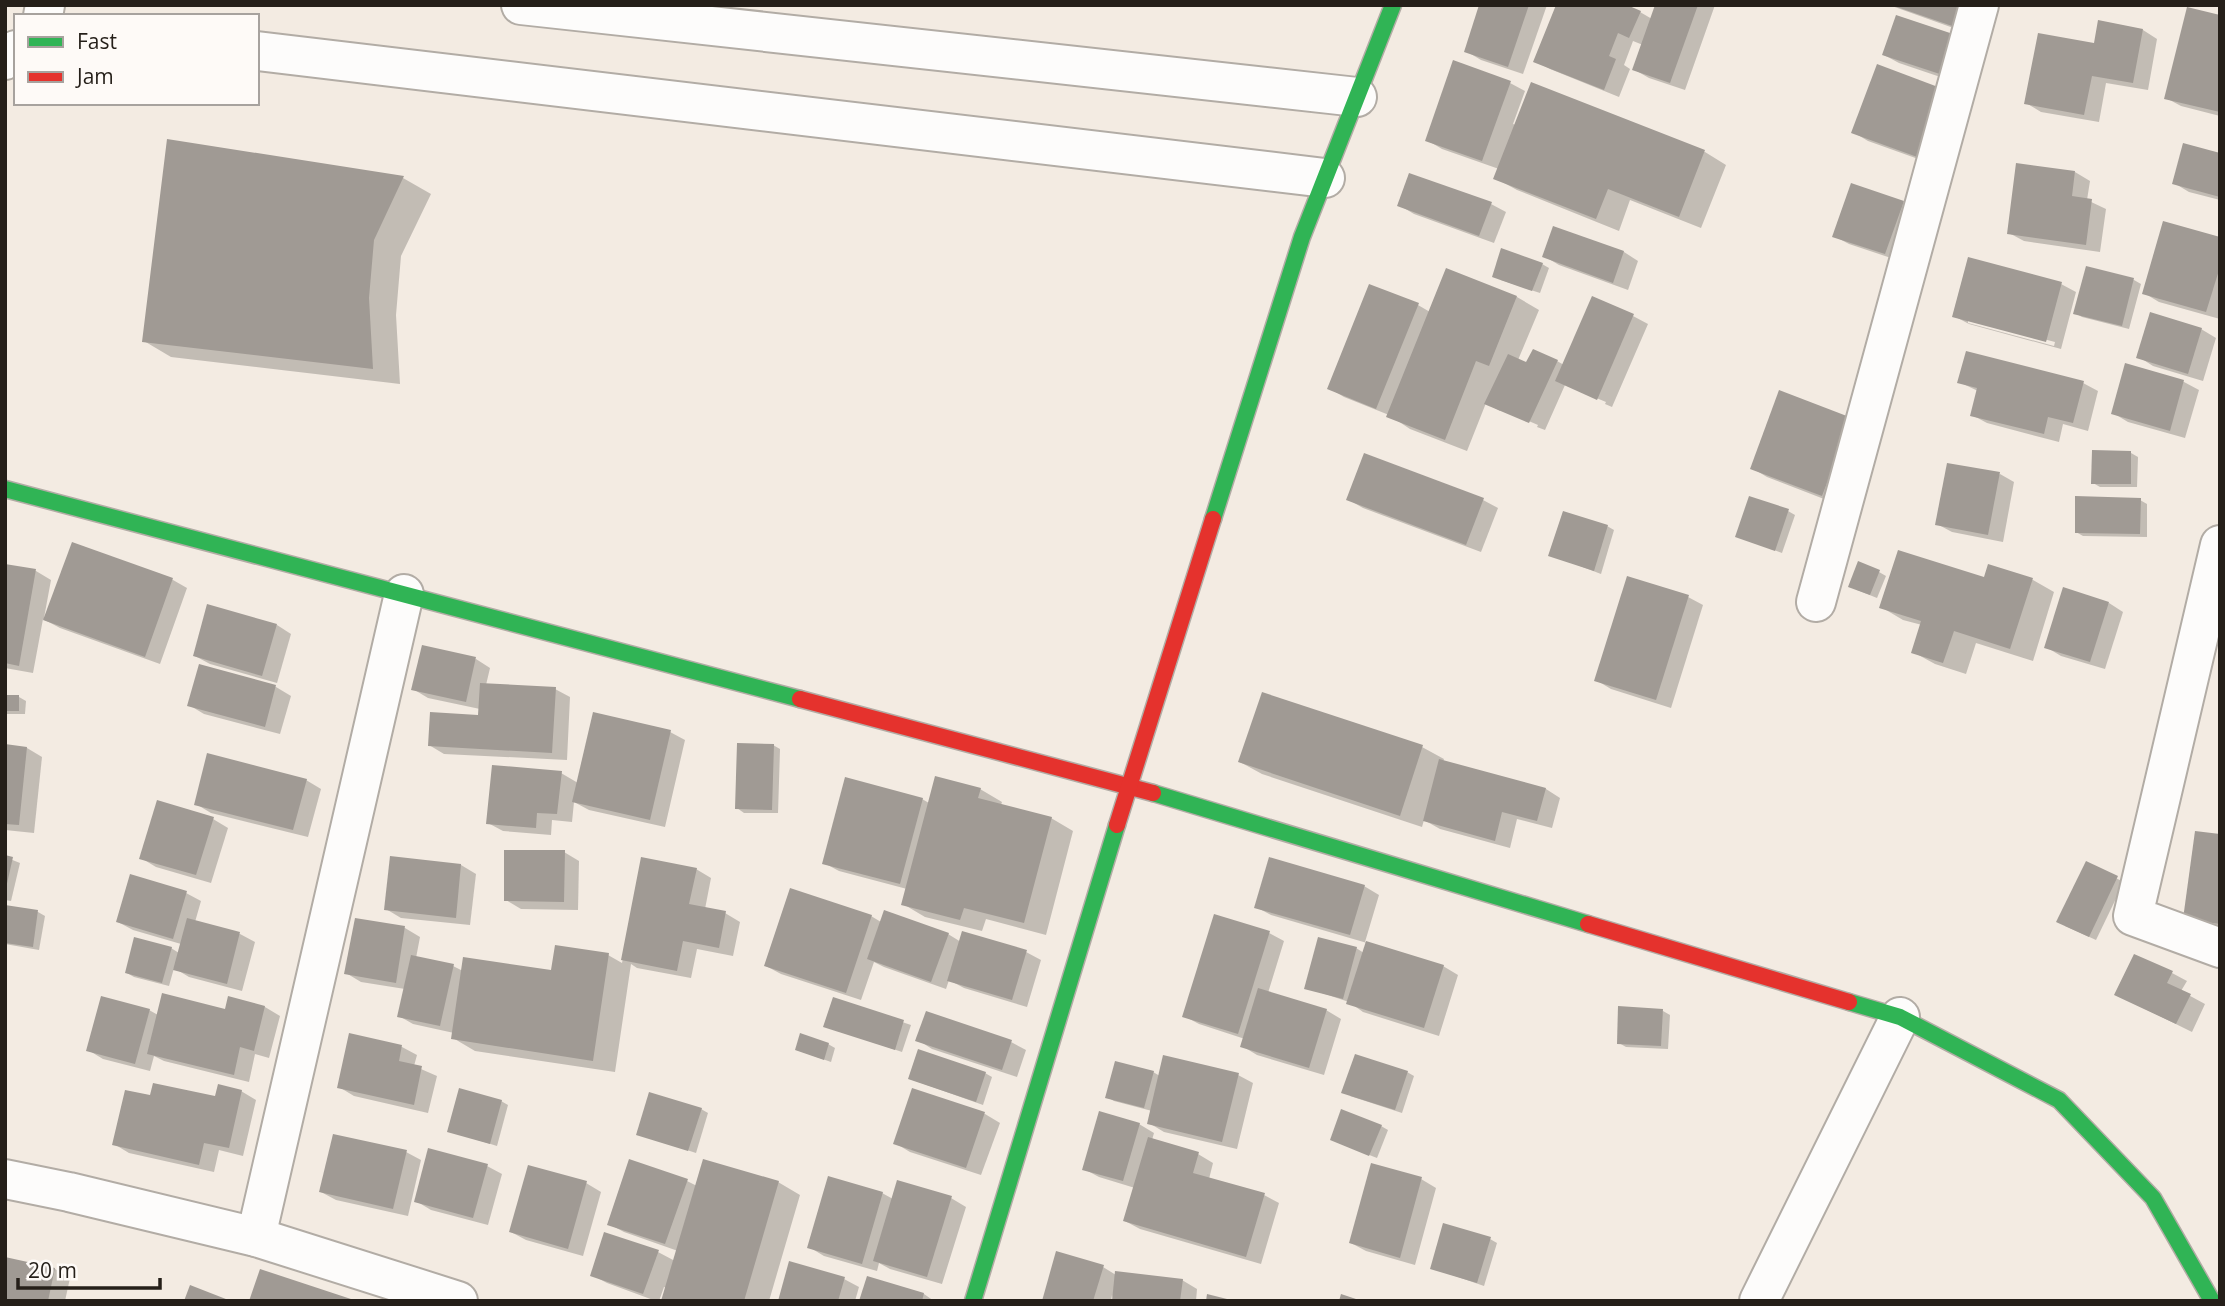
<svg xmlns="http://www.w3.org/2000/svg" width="2225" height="1306" viewBox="0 0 2225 1306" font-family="'Open Sans',sans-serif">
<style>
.shadow{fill:#0003;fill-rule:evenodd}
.building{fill:#a09a94}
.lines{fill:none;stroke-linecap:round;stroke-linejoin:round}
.street-casing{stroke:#b2aca5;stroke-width:42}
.fast-casing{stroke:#b2aca5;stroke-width:19}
.jam-casing{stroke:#b2aca5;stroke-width:19}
.street{stroke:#fdfcfb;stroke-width:38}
.fast{stroke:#30b455;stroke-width:16}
.jam{stroke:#e5322d;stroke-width:16}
</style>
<rect width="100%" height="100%" fill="#f3ebe2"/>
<g class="shadow">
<path d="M1481,5H1547L1523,74L1481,60L1466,51Z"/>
<path d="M1657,5H1715L1685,90L1649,78L1635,70L1643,45L1633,41L1624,65L1630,69L1619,97L1550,69L1535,61L1640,12L1652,19Z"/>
<path d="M1889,5H1983L1973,35Z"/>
<path d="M2220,16V116L2181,106L2166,98Z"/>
<path d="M1897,18L1964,85L1899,63L1884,55Z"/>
<path d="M2143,30L2157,39L2148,90L2106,83L2099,122L2041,112L2026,103L2096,45Z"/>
<path d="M1878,66L1935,165L1868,141L1853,132Z"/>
<path d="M1510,83L1525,91L1513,124L1516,125L1532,84L1705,152L1726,165L1701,228L1630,200L1619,231L1517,190L1495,178L1499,169L1442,149L1427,140Z"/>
<path d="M169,141L403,178L431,194L401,256L396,315L400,384L171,357L144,341Z"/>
<path d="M2220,154V200L2189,192L2174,183Z"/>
<path d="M2075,172L2090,181L2087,200L2106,209L2100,252L2024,241L2009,233Z"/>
<path d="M1903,202L1918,211L1900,261L1849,244L1834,236Z"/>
<path d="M1491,204L1506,212L1494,243L1414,214L1399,205Z"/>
<path d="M1554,228L1624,252L1638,261L1628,290L1559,265L1544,256Z"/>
<path d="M2220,239V319L2159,302L2144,293Z"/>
<path d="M1542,264L1549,268L1540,293L1501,280Z"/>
<path d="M2087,268L2134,280L2141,284L2129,329L2082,317L2075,313Z"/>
<path d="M1447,270L1517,297L1539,310L1518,360L1527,365L1557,361L1564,365L1633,316L1648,324L1612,407L1605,404L1606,402L1565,385L1545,430L1537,427L1538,425L1500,409V411L1486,403L1467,451L1410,429L1389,415L1344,397L1329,388L1418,305L1430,312Z"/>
<path d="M2061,284L2076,292L2061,349L1969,324L1954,316ZM1968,319L2055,342L2054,346L1968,323Z"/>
<path d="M2201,329L2216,338L2203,381L2153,366L2139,357Z"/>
<path d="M2127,365L2184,382L2199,390L2185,438L2128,422L2113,413Z"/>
<path d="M1959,382L2083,383L2098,391L2088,431L2063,424L2059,442L1987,423L1972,415L1978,391Z"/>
<path d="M1851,420L1837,504L1767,477L1752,468Z"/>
<path d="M2131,453L2138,457L2137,487H2100L2093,483Z"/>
<path d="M2000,474L2014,482L2003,542L1952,532L1937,524Z"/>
<path d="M1349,500H1483L1498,508L1481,552L1363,508Z"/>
<path d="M2140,500L2147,504V537L2083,536L2076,532Z"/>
<path d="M1788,511L1795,515L1782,553L1737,536Z"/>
<path d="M1607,526L1614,530L1601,574L1551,555Z"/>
<path d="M73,544L173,580L187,588L160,664L60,628L43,619L33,673L5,668V565L36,571L51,580L44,618H46Z"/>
<path d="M1989,566L2033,580L2054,592L2033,661L1976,643L1966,674L1935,664L1913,652L1922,625L1903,620L1881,607L1985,579Z"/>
<path d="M1879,572L1886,576L1877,598L1857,590Z"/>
<path d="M1628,579L1688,597L1703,605L1671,708L1611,689L1596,680Z"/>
<path d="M2109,603L2123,612L2105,669L2061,656L2046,647Z"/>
<path d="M277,625L291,634L277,683L210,664L195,656Z"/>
<path d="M476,659L490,668L486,685L555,689L570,697L567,760L444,754L429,745L480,716V709L428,698L413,689Z"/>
<path d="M200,666L276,687L291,696L280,734L204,714L189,705Z"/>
<path d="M5,696L19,697L26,701L25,714H5Z"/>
<path d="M670,732L685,740L665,827L589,810L574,802L572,822L552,820L551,835L503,831L488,823L561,773L578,783Z"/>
<path d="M773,745L780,749L778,813H744L737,808Z"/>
<path d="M5,746L27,748L42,757L34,833L5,830Z"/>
<path d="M1422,747L1444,759L1443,762L1546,789L1560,798L1552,828L1517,819L1510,848L1440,829L1424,820L1422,827L1262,774L1240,762Z"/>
<path d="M306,780L321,789L308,837L211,813L196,804Z"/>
<path d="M980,789L1002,802L1001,805L1051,818L1073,831L1046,935L986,919L982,931L925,917L903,904L907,889L839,871L824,863L922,799L929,803Z"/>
<path d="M213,819L228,828L211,883L156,867L141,858Z"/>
<path d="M2220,836V930L2200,927Z"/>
<path d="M564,852L579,861L578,910L521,909L506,900Z"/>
<path d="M5,857L20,863L11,901L5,900Z"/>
<path d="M392,858L461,865L476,874L470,925L401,918L386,909Z"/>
<path d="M643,859L696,869L711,878L705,909L725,913L740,922L733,956L697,949L691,978L637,968L631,964L615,1072L475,1051L453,1038L454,1033L413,1024L399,1016L405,989L361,982L346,973L356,920L405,928L420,937L416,958L453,966L463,971L553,972L608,955L622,963Z"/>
<path d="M2086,864L2124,882L2096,940L2065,926Z"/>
<path d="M1364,886L1379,895L1365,942L1443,966L1458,975L1439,1036L1363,1012L1349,1002L1307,988L1356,948L1364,953L1367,943L1271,915L1256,907Z"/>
<path d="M186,893L201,901L195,922L240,934L255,942L242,991L189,977L174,968L169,986L134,977L127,973L171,948L179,953L181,944L133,930L118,922Z"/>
<path d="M5,907L38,912L45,916L39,950L5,944Z"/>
<path d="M871,916L881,922L948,934L961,942L1026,952L1041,960L1027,1007L964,988L949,980L946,989L884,967L874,962L861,1000L781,974L766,966Z"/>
<path d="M1269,933L1284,941L1268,993L1326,1010L1341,1019L1324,1075L1257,1055L1242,1046L1245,1039L1199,1024L1184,1016Z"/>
<path d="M2172,973L2187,981L2181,991L2205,1004L2192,1032L2117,995Z"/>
<path d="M229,998L265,1007L280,1016L269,1058L255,1054L249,1082L164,1061L154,1056L150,1071L103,1059L88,1050L149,1010L158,1015L226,1011Z"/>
<path d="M834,999L911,1025L902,1052L825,1026Z"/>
<path d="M1663,1011L1670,1015L1668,1049L1626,1047L1619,1043Z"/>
<path d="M351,1035L402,1047L417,1055L414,1066L437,1076L428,1113L354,1096L339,1087Z"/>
<path d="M918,1040L1011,1042L1026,1050L1017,1077L932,1049Z"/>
<path d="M828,1044L835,1048L831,1062L797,1050Z"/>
<path d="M1153,1072L1160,1076L1238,1075L1253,1083L1237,1149L1164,1132L1149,1123L1152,1111L1114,1101L1107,1097Z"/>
<path d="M1407,1072L1414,1076L1402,1113L1350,1096Z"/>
<path d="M985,1073L992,1077L983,1105L910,1079Z"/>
<path d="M914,1090L985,1114L1000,1123L981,1175L910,1152L895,1143Z"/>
<path d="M241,1091L256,1100L243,1156L219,1150L214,1172L129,1153L114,1144L152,1097L217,1098Z"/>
<path d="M501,1101L508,1105L497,1146L449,1131Z"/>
<path d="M701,1109L708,1113L696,1153L638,1134Z"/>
<path d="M1139,1124L1154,1133L1152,1140L1198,1154L1213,1163L1209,1179L1264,1195L1279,1203L1261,1264L1140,1229L1125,1221L1135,1188L1099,1177L1084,1169Z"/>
<path d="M1381,1126L1388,1130L1377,1158L1339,1143Z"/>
<path d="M406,1152L421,1160L408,1216L336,1200L321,1192Z"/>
<path d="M487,1166L502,1174L488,1225L431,1210L416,1201Z"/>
<path d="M1421,1179L1436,1188L1415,1265L1366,1251L1351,1243Z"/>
<path d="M687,1181L697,1186L778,1182L800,1195L769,1301H663L667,1288L664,1287L659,1301H656L607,1283L592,1275L658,1252L675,1261L678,1251L624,1232L609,1224Z"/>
<path d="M586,1183L601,1192L583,1256L526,1240L511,1232Z"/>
<path d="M882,1193L893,1199L951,1198L966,1207L942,1284L890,1269L879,1263L877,1271L824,1256L809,1247Z"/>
<path d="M1490,1239L1497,1243L1484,1286L1432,1268Z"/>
<path d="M5,1259L55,1269L70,1278L65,1301H5Z"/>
<path d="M1103,1267L1116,1275L1182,1280L1197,1289L1196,1301H1114L1112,1295L1111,1301H1044Z"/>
<path d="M844,1279L859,1287L855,1301H780Z"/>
<path d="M924,1294L934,1301H861Z"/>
</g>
<g class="building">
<path d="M1479,5H1529L1508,67L1464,52Z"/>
<path d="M1556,5H1627L1641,11L1629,38L1618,33L1609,56L1616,59L1604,90L1533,62Z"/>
<path d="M1655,5H1698L1670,83L1632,70Z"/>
<path d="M1891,5H1966L1958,28Z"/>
<path d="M2187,7L2220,15V112L2164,99Z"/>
<path d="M1896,15L1962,37L1949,77L1882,55Z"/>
<path d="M2098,20L2143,29L2133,83L2092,76L2084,115L2024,104L2038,33L2094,43Z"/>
<path d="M1453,60L1511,81L1482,161L1425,141Z"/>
<path d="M1877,64L1946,90L1920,158L1851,133Z"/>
<path d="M1531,82L1705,150L1679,217L1608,189L1596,219L1493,179Z"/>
<path d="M167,139L404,176L374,240L369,298L373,369L142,342Z"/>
<path d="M2183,143L2220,153V197L2172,184Z"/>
<path d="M2016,163L2075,171L2072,196L2092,199L2086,245L2007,234Z"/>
<path d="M1409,173L1492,202L1479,236L1397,206Z"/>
<path d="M1851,183L1904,201L1885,254L1832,237Z"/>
<path d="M2163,221L2220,237V267L2206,312L2142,294Z"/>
<path d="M1553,226L1624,251L1613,283L1542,257Z"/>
<path d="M1501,248L1543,263L1532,291L1492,277Z"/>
<path d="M1968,257L2062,282L2046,342L1952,317Z"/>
<path d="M2086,266L2134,278L2122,326L2073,314Z"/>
<path d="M1446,268L1517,296L1489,366L1476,361L1445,440L1386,417Z"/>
<path d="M1369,284L1419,303L1376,409L1327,389Z"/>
<path d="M1592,296L1634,314L1597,400L1555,381Z"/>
<path d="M2150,312L2202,328L2188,374L2136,358Z"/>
<path d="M1533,349L1558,360L1529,423L1484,404L1508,354L1526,362Z"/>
<path d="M1966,351L2084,381L2073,423L2048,417L2044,434L1970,416L1977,388L1957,383Z"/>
<path d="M2125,363L2184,380L2170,431L2111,414Z"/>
<path d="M1779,390L1852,418L1822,496L1750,469Z"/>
<path d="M2092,450L2131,451V484H2091Z"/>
<path d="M1364,453L1484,498L1466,545L1346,500Z"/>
<path d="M1947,463L2000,472L1988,535L1935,525Z"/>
<path d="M1749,496L1789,509L1775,551L1735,537Z"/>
<path d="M2075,496L2141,498L2140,534L2075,533Z"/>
<path d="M1563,511L1608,525L1594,571L1548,556Z"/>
<path d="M72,542L173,578L145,657L43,620Z"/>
<path d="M1898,550L1984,577L1988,564L2033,578L2010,649L1954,631L1943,663L1911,653L1921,621L1879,608Z"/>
<path d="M1858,561L1880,570L1870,595L1848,587Z"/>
<path d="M5,564L36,569L19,666L5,663Z"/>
<path d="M1627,576L1689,595L1656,700L1594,681Z"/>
<path d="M2063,587L2109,602L2090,662L2044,648Z"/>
<path d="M207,604L277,624L262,676L193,656Z"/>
<path d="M422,645L476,657L466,702L411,690Z"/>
<path d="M199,664L276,685L265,727L187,706Z"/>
<path d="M480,683L556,687L552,753L428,746L430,712L478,715Z"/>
<path d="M1262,692L1423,745L1400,816L1238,762Z"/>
<rect x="5" y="695" width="14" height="16"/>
<path d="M593,712L671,730L650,820L572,802Z"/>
<path d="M737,743L774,744L772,810L735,809Z"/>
<path d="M5,744L27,747L19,825L5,824Z"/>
<path d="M207,753L307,779L293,830L194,805Z"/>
<path d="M1439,759L1546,788L1537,821L1502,812L1495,841L1423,821Z"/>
<path d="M492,765L562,771L557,814L537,813L536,828L486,824Z"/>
<path d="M935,776L981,788L978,798L1052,817L1024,923L964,908L960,920L901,905Z"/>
<path d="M845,777L923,798L900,884L822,864Z"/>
<path d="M157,800L214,817L196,875L139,859Z"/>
<path d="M2195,831L2220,834V924L2183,919Z"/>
<path d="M504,850H565L564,902L504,901Z"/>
<path d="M5,855L13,857L6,888L5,887Z"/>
<path d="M390,856L461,864L456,918L384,910Z"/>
<path d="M641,857L697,868L689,904L726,911L719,948L683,941L677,971L621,960Z"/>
<path d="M1269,857L1365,885L1350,935L1254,908Z"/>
<path d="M2086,861L2118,876L2089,937L2056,922Z"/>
<path d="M130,874L187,891L173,939L116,922Z"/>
<path d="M790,888L872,915L846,993L764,966Z"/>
<path d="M5,905L38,910L33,947L5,943Z"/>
<path d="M884,910L949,933L931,982L867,959Z"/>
<path d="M1214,914L1270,931L1238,1034L1182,1017Z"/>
<path d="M187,918L240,932L227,984L173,970Z"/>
<path d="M355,918L405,926L396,983L344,974Z"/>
<path d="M962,931L1027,950L1012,1000L947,981Z"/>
<path d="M134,937L172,947L162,983L125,973Z"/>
<path d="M1318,937L1357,947L1343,999L1304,989Z"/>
<path d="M1366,941L1444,965L1424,1028L1346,1004Z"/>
<path d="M555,945L609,953L593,1061L451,1039L463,957L551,970Z"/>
<path d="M2134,954L2173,971L2167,983L2191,994L2176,1024L2114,995Z"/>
<path d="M411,955L454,964L440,1026L397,1017Z"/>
<path d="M1258,988L1327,1009L1309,1068L1240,1047Z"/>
<path d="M162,993L225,1009L228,996L265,1006L254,1051L240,1047L234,1075L147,1054Z"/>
<path d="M101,996L150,1009L135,1064L86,1051Z"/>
<path d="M833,997L904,1020L895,1050L823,1027Z"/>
<path d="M1618,1006L1663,1009L1661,1046L1617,1044Z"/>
<path d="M926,1011L1012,1040L1002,1070L915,1041Z"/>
<path d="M349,1033L402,1045L399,1061L422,1066L414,1105L337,1088Z"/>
<path d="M800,1033L829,1043L824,1060L795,1050Z"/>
<path d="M918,1049L986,1072L976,1102L908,1079Z"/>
<path d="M1355,1054L1408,1071L1395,1110L1341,1093Z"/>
<path d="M1163,1055L1239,1073L1222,1142L1147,1124Z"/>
<path d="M1115,1061L1154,1071L1144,1108L1105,1098Z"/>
<path d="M153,1083L215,1096L218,1084L242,1090L229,1148L204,1143L199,1165L112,1145L125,1090L150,1095Z"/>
<path d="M459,1088L502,1100L490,1144L447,1132Z"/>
<path d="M912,1088L985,1112L966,1168L893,1144Z"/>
<path d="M649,1092L702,1108L688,1151L636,1135Z"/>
<path d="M1341,1109L1382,1125L1369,1156L1330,1140Z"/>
<path d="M1099,1111L1140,1123L1123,1181L1082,1170Z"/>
<path d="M333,1134L407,1150L393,1209L319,1192Z"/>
<path d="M1148,1137L1199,1152L1193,1173L1265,1193L1246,1257L1123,1221Z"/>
<path d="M428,1148L488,1164L473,1218L414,1202Z"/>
<path d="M629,1159L688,1179L665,1244L607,1225Z"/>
<path d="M703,1159L779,1181L744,1301H661Z"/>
<path d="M1371,1163L1422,1177L1400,1258L1349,1243Z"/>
<path d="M528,1165L587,1181L568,1249L509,1232Z"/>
<path d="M828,1176L883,1192L862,1264L807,1248Z"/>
<path d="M897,1180L952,1196L927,1277L873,1261Z"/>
<path d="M1443,1223L1491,1237L1477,1283L1430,1269Z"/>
<path d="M604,1232L659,1250L643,1294L590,1276Z"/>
<path d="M1056,1251L1104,1265L1093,1301H1042Z"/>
<path d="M5,1257L55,1268L48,1301H5Z"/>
<path d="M789,1261L845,1277L838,1301H778Z"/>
<path d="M260,1269L354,1300V1301H249Z"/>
<path d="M1115,1271L1183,1279L1180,1301H1112Z"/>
<path d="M867,1276L924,1293L922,1301H859Z"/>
<path d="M190,1285L231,1301H184Z"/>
<path d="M1207,1294L1231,1300V1301H1206Z"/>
<path d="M1341,1294L1359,1300V1301H1339Z"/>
</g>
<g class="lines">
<g class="street-casing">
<g id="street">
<path d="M521,5L1357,97"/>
<path d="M43,16L45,5"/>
<path d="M257,51L1325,178"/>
<path d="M5,60L16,50"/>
<path d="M2220,545L2133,916L2220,948"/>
<path d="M1816,602L1979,5"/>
<path d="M5,1179L69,1192L256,1237L458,1301"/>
<path d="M256,1237L404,594"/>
<path d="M1759,1301L1900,1017"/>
</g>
</g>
<g class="fast-casing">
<g id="fast">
<path d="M5,489L800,699"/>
<path d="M1213,519L1302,237L1393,5"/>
<path d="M1153,793L1588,924"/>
<path d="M1849,1002L1900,1017L2059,1100L2153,1198L2212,1301"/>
<path d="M973,1301L1117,825"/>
</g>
</g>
<g class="jam-casing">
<g id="jam">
<path d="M800,699L1153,793"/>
<path d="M1117,825L1213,519"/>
<path d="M1588,924L1849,1002"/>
</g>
</g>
<use href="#street" class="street"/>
<use href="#fast" class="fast"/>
<use href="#jam" class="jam"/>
</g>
<rect width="2225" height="1306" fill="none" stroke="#251f19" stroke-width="14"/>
<rect x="14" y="14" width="245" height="91" fill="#fefaf7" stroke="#a7a29e" stroke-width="2"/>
<rect x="28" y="37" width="35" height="10" fill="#30b455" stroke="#a7a29e" stroke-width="2"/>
<text x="77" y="49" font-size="21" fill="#251f19">Fast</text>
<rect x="28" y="72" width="35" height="10" fill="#e5322d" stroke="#a7a29e" stroke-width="2"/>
<text x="77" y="84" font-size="21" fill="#251f19">Jam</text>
<path d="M18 1278v10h142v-10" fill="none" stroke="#251f19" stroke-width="3.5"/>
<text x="28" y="1278" font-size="21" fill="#251f19" stroke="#fefaf7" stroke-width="5" paint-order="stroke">20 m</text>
</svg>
